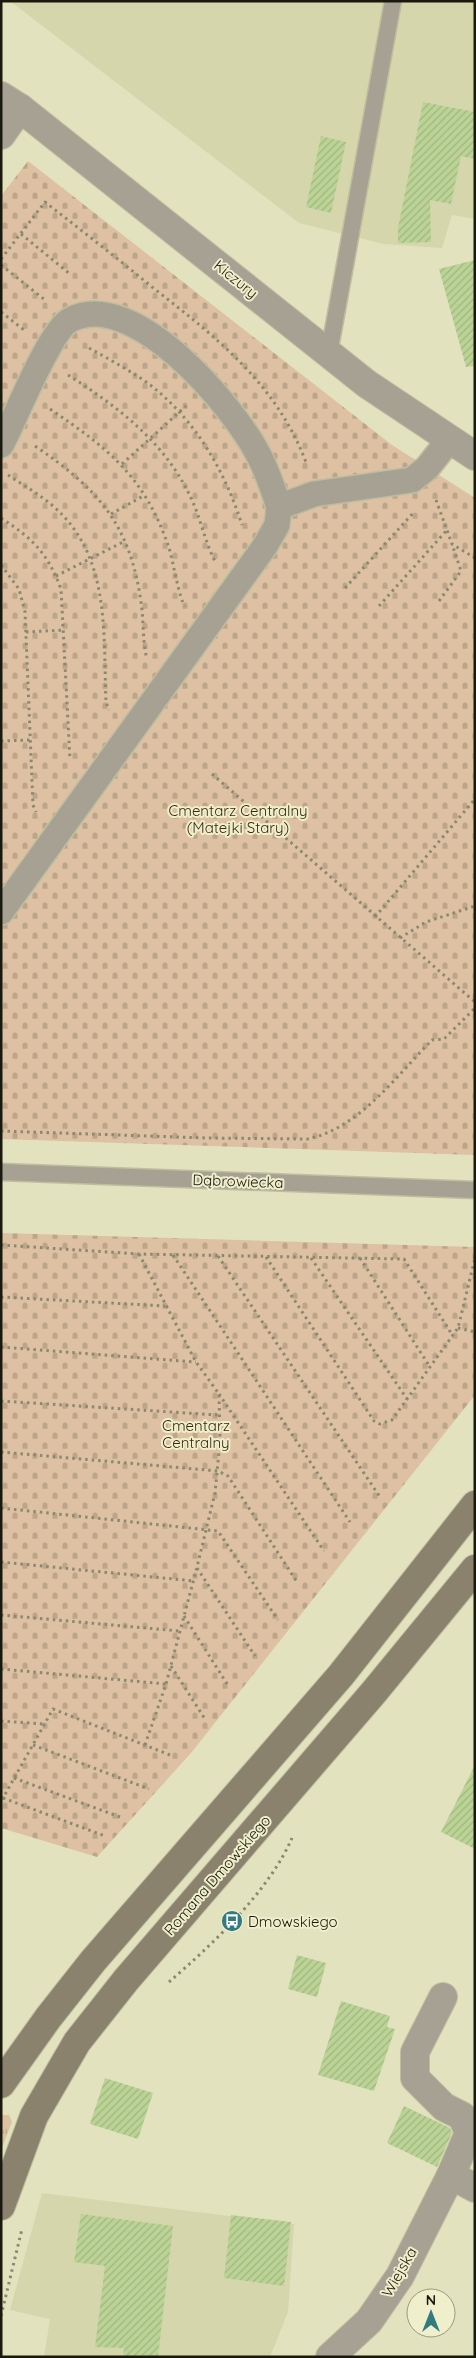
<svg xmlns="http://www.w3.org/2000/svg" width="476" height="2358" viewBox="0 0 476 2358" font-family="Quicksand,sans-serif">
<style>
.built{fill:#d6d6ac}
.grass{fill:url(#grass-tufts)}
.cemetery{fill:url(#cemetery-stones)}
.building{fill:url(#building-hatch)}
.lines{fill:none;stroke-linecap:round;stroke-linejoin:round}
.service-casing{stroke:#bebe9f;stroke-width:19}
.pedestrian-casing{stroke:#bebe9f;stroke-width:28}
.minor-casing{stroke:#bebe9f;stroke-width:30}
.secondary-casing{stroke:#bebe9f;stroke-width:30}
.path{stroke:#8a8970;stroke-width:3;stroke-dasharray:2.5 4;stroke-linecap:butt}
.service{stroke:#a6a193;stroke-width:16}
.pedestrian{stroke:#a6a193;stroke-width:25}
.minor{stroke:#a6a193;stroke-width:28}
.secondary{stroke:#8b826e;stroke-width:28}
.labels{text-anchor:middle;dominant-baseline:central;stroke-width:4;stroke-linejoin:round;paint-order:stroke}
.street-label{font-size:15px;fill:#1a190d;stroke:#efefcc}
.park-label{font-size:15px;fill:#3a270f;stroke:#efefcc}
.poi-label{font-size:15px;fill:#1a190d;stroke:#efefcc;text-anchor:start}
</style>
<defs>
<pattern id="grass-tufts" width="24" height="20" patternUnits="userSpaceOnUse" patternTransform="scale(1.25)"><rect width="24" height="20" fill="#ddc1a2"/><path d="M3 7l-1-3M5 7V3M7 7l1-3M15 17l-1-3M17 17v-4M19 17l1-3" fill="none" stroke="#bda58a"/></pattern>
<pattern id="cemetery-stones" width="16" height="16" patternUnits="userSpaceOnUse" patternTransform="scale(1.25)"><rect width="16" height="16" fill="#ddc1a2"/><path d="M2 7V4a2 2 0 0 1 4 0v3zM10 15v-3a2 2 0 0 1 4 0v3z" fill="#bda58a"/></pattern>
<pattern id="building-hatch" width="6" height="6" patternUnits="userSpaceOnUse" patternTransform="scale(1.25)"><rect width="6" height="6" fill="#bbd496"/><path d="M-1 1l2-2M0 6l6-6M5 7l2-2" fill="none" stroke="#a0b580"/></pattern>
</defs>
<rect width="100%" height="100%" fill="#e2e2bf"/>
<g class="built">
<path d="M10,1H475V219L452,215L442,248L383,244L299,223Z"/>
<path d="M42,2193L294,2224L288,2312L270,2357H44L50,2319L10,2310Z"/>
</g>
<path class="grass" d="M1,2115H9L12,2122L1,2150Z"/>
<g class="cemetery">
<path d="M28,161L392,445L475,498V1155L1,1139V196Z"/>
<path d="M1,1233L475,1247V1395L191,1753L97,1857L1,1828Z"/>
</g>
<g class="building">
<path d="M423,102L475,112V159L461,156L451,204L430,200L431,242L398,243V228Z"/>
<path d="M321,136L346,142L331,213L306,207Z"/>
<path d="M475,260V366L466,367L439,269Z"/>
<path d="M475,1765V1849L441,1832Z"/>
<path d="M297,1955L326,1963L317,1997L288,1989Z"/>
<path d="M341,2001L390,2016L387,2027L395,2029L374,2091L318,2075Z"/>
<path d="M105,2078L153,2093L138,2139L90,2124Z"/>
<path d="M404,2106L450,2128L452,2133L437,2167L387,2143Z"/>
<path d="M81,2214L173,2226L158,2357H123L124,2348L95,2347L105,2266L74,2262Z"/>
<path d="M231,2215L291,2222L284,2286L224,2278Z"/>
</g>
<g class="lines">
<g class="service-casing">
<g id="service">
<path d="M329,353L393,1"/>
<path d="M1,1172L475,1190"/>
</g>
</g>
<g class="pedestrian-casing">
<g id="pedestrian">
<path d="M1,445C15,420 49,331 70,320C133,286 233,406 258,454C267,470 273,489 279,507"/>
<path d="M1,912L265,546L277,525L279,507L314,494L412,480L427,468L450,439"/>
</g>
</g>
<g class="minor-casing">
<g id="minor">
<path d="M1,96L20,108L367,384L475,456"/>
<path d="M1,135L20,108"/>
<path d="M451,2175L475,2188"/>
<path d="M330,2357L369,2321L400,2276L451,2175L469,2133L462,2116L444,2107L415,2078V2052L443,1997"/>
</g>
</g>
<g class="secondary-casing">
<g id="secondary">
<path d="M1,2084L48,2018L93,1961L341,1675L475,1505"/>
<path d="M1,2206L34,2116L77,2042L126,1980L374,1692L475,1569"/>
</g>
</g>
<g class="path">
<path d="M21,234L70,274"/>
<path d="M1,259L45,202C81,230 117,258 152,287C216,337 278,385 307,465"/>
<path d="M1,265L45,300"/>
<path d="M1,312L24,330"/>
<path d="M89,348C107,358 125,368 142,379C192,414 224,468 242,525"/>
<path d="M68,375C118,407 165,442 191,498C201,519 205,543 216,563"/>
<path d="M50,409C109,449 145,477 169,548C173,560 179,599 185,606"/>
<path d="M35,446C98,489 130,524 141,602C144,620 142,640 147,659"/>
<path d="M122,464L186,406"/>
<path d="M8,475C23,485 39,494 53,506C111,556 103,633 106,702L109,710"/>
<path d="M436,500L452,544L475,558"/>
<path d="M111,514L145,495"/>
<path d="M1,518C33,539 47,552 61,589L70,760"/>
<path d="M1,565L19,589L25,612L33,805L36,812"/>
<path d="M56,576L125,541"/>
<path d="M345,588L415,511"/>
<path d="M439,601L461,571L452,544"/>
<path d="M379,606L447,530"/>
<path d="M26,632L64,630"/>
<path d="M1,741L30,740"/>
<path d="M212,774L475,1002"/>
<path d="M375,917L475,799"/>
<path d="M400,938L426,922L475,906"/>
<path d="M1,1131L207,1138L307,1139C359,1129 396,1076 432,1040L444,1039L475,1008"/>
<path d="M1,1245L139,1254L404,1259L453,1336"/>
<path d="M139,1254L196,1362L219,1394L220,1441L215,1493L197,1567L166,1684L145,1745"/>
<path d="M173,1255L350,1522"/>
<path d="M218,1256L380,1497"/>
<path d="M266,1257L374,1421L380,1424L392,1420L458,1328L475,1258"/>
<path d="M311,1258L407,1399"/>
<path d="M360,1258L430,1367"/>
<path d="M1,1297L165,1306"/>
<path d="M458,1328L475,1332"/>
<path d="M1,1347L196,1362"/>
<path d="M219,1394L324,1551"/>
<path d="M1,1401L218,1415"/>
<path d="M1,1452L218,1471L228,1476L297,1582"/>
<path d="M1,1508L218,1531L278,1620"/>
<path d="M1,1562L194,1581"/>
<path d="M197,1568L255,1656"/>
<path d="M1,1615L179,1631"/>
<path d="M184,1616L229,1687"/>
<path d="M171,1666L205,1719"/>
<path d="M1,1669L166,1684"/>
<path d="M1,1721L44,1724"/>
<path d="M33,1745L149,1789"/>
<path d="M14,1778L120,1817"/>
<path d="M1,1797L3,1798L53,1709L170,1755"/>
<path d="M3,1798L105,1836"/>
<path d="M169,1982C213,1944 269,1891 292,1838"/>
<path d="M1,2316L22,2229"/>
</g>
<use href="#service" class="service"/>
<use href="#pedestrian" class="pedestrian"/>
<use href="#minor" class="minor"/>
<use href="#secondary" class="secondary"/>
</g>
<defs>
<g id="bus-disc" transform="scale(1.125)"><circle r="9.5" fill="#327b81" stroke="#efefcc"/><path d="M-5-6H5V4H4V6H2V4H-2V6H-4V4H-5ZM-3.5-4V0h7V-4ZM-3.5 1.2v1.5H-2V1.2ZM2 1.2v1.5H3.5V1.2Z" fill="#fff"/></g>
</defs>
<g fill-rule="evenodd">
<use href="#bus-disc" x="232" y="1921"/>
</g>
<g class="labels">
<g class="street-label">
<text transform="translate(236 279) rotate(39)">Kiczury</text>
<text transform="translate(238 1181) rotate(2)">Dąbrowiecka</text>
<text transform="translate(217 1875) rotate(-49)">Romana Dmowskiego</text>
<text transform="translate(399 2272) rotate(-60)">Wiejska</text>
</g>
<g class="park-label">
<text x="238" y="810">Cmentarz Centralny<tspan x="238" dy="17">(Matejki Stary)</tspan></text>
<text x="196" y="1425">Cmentarz<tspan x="196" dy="17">Centralny</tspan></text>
</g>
<g class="poi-label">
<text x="248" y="1921">Dmowskiego</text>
</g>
</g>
<rect width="476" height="2358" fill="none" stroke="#1a190d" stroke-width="5"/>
<g transform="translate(431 2313)"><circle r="24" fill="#efefcc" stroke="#9a9980"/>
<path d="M0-4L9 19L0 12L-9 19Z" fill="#327b81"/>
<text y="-8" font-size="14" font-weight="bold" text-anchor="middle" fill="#1a190d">N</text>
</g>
</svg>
